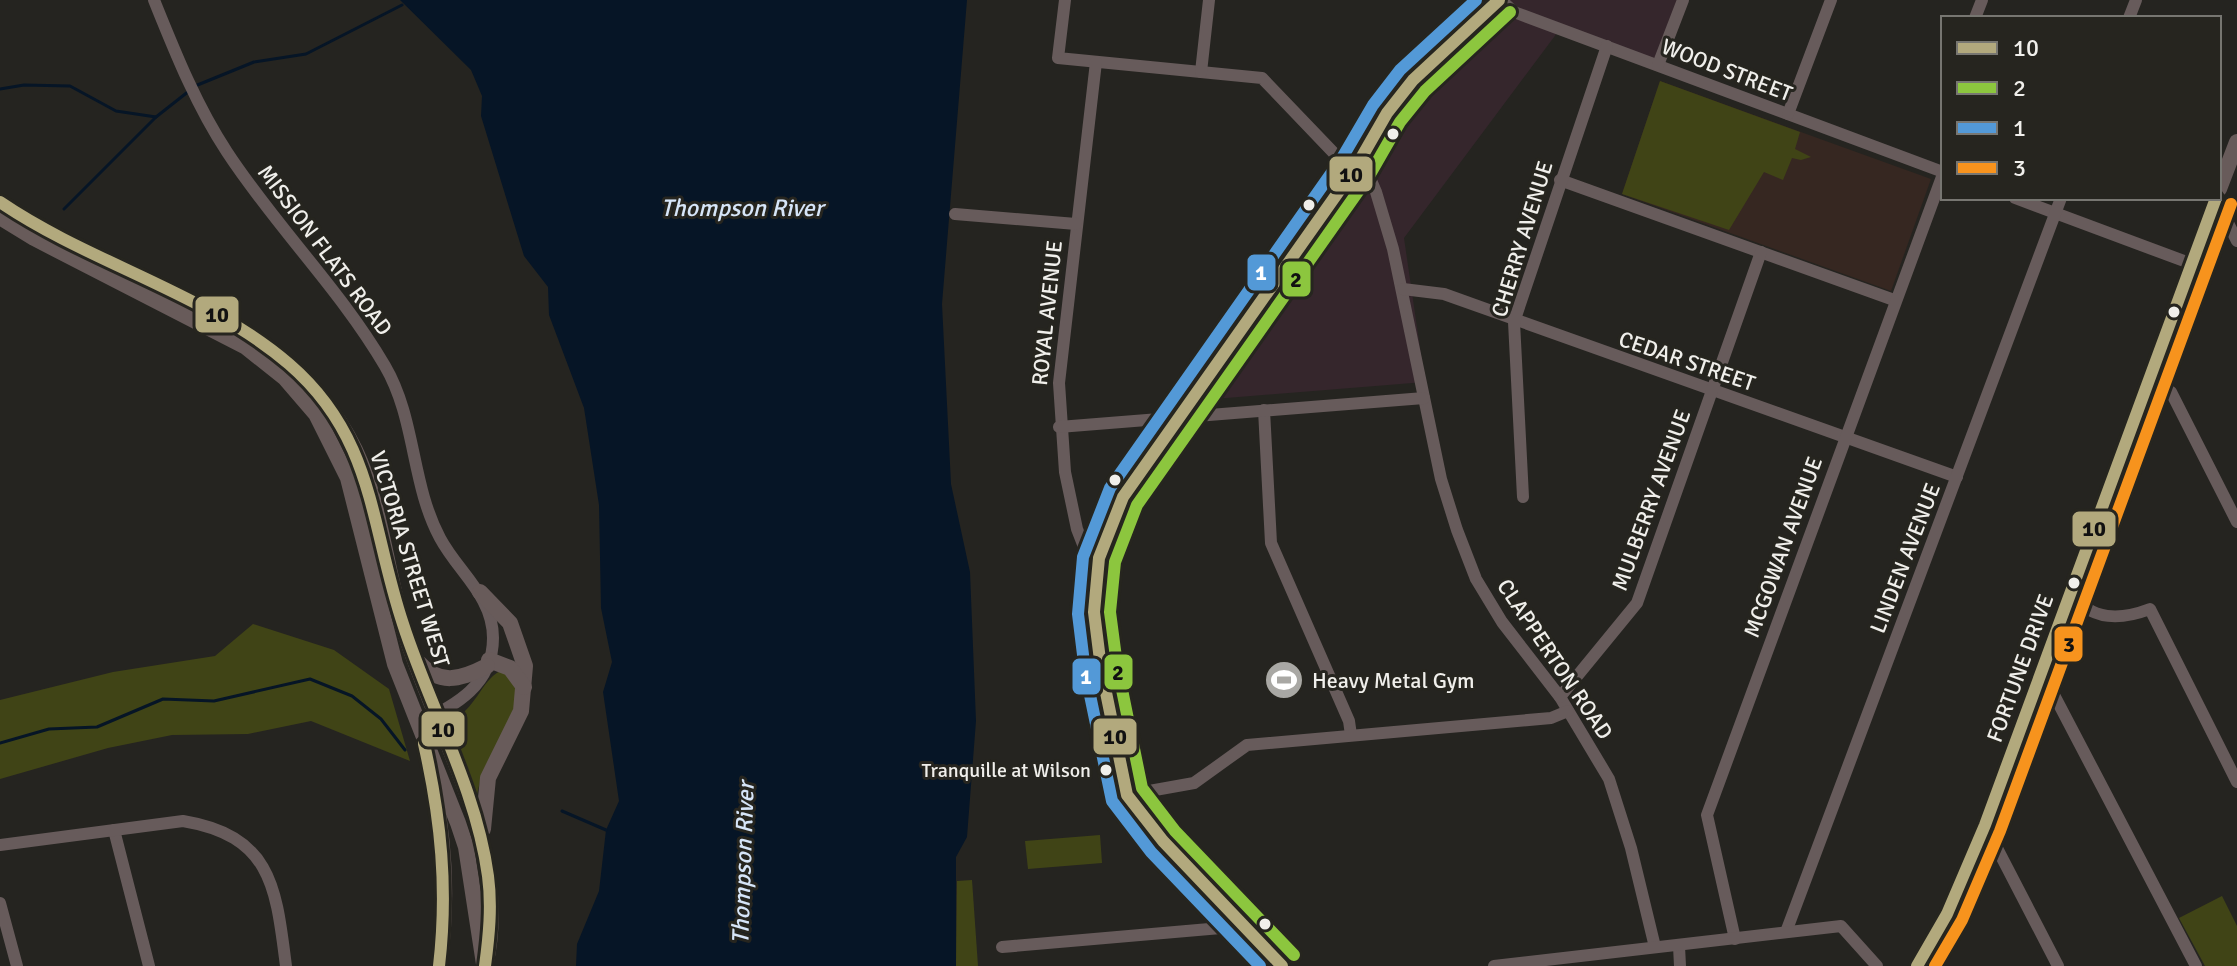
<svg xmlns="http://www.w3.org/2000/svg" width="2237" height="966" viewBox="0 0 2237 966" font-family="Signika,sans-serif">
<style>
.commercial{fill:#35262c}
.education{fill:#362721}
.green{fill:#404416}
.water{fill:#061526}
.lines{fill:none;stroke-linecap:round;stroke-linejoin:round}
.stream{stroke:#061526;stroke-width:3}
.minor{stroke:#675b5b;stroke-width:12}
.major{stroke:#685b5a;stroke-width:16}
.bus-1-casing{stroke:#26251f;stroke-width:18}
.bus-2-casing{stroke:#26251f;stroke-width:18}
.bus-3-casing{stroke:#26251f;stroke-width:18}
.bus-4-casing{stroke:#26251f;stroke-width:18}
.bus-1{stroke:#b2a97d;stroke-width:12}
.bus-2{stroke:#8cc63e;stroke-width:12}
.bus-3{stroke:#5399d7;stroke-width:12}
.bus-4{stroke:#f7931d;stroke-width:12}
.bus-dot{fill:#f0efeb;stroke:#26251f;stroke-width:3}
.labels{text-anchor:middle;dominant-baseline:central;stroke-width:6;stroke-linejoin:round;paint-order:stroke}
.bus-label{font-size:20px;fill:#f0efeb;stroke:#26251f;text-anchor:end}
.street-label{font-size:22px;fill:#f0efeb;stroke:#26251f}
.poi-label{font-size:22px;fill:#f0efeb;stroke:#26251f;text-anchor:start}
.water-label{font-size:24px;font-style:italic;fill:#d6e5f8;stroke:#26251f}
.line-badge{stroke:#26251f;stroke-width:3}
.badge-label{font-size:22px;text-anchor:middle;font-weight:bold;fill:#fff}
.pale-badge-label{font-size:22px;text-anchor:middle;font-weight:bold;fill:#111}
</style>
<rect width="100%" height="100%" fill="#252420"/>
<path class="commercial" d="M1499,0H1687L1658,65L1560,29L1404,238L1425,382L1202,400L1387,113Z"/>
<path class="education" d="M1660,81L1931,179L1891,291L1622,194Z"/>
<g class="green">
<path d="M1660,81L1800,132L1795,149L1811,157L1801,160L1792,158L1783,180L1764,172L1729,230L1622,194Z"/>
<path d="M253,624L334,650L389,689L410,761L311,721L248,734L172,735L108,748L0,779V700L113,672L215,656Z"/>
<path d="M500,671L509,672L519,691L516,710L481,777L476,799L448,723C477,709 480,682 500,671Z"/>
<path d="M1100,835L1102,863L1028,869L1025,841Z"/>
<path d="M972,880L978,966H956L957,881Z"/>
<path d="M2222,896L2237,926V966H2205L2179,918Z"/>
</g>
<path class="water" d="M400,0H967L942,304L951,484L970,572L976,721L967,837L956,857V966H576L577,944L599,891L606,830L619,801L603,692L612,662L601,608L599,505L584,408L549,315L548,287L524,256L481,116L482,96L471,70Z"/>
<g class="lines">
<g class="stream">
<path d="M195,86L254,62L306,54L402,5"/>
<path d="M0,89L24,85L70,86L116,111L156,117"/>
<path d="M64,209L156,117L189,91"/>
<path d="M0,743L49,729L97,727L163,699L214,701L310,679L352,696L381,719L405,750"/>
<path d="M562,811L606,830"/>
</g>
<g class="minor">
<path d="M154,0C175,52 196,105 227,152C276,227 340,289 385,366C416,419 411,484 440,538C458,572 493,596 493,638C493,685 456,705 419,723"/>
<path d="M1065,0L1058,58L1262,78L1352,172"/>
<path d="M1501,0L1514,12L1943,172"/>
<path d="M1975,18L1982,0"/>
<path d="M2129,18L2136,0"/>
<path d="M1096,62L1059,383L1065,472L1077,529L1086,552L1099,558"/>
<path d="M1658,65L1683,0"/>
<path d="M1201,72L1209,0"/>
<path d="M1788,114L1831,0"/>
<path d="M1356,167L1369,176L1376,192L1393,249L1441,479L1457,530L1476,579L1502,622L1560,697L1609,779L1631,848L1655,947"/>
<path d="M1560,180L1894,300"/>
<path d="M2015,198L2192,264"/>
<path d="M2211,211L2226,219L2237,241"/>
<path d="M955,214L1076,224"/>
<path d="M1403,289L1444,294L1957,477"/>
<path d="M2151,379L2171,392L2237,522"/>
<path d="M1264,410L1271,543L1349,721L1351,735"/>
<path d="M1059,427L1424,398"/>
<path d="M1523,497L1514,322L1607,46"/>
<path d="M2071,592C2091,622 2121,620 2150,609L2237,782"/>
<path d="M2042,672L2196,966"/>
<path d="M1560,697L1637,603L1761,252"/>
<path d="M1127,795L1194,783L1247,745L1551,718L1568,711"/>
<path d="M1985,825L2058,966"/>
<path d="M114,830L149,966"/>
<path d="M0,845L183,821C273,836 276,889 286,966"/>
<path d="M0,903L17,966"/>
<path d="M1786,932L2061,198"/>
<path d="M1735,939L1707,815L1943,174"/>
<path d="M1679,946L1680,966"/>
<path d="M1002,947L1244,926"/>
<path d="M1494,966L1841,926L1877,966"/>
</g>
<g class="major">
<path d="M2219,189L2237,142"/>
<path d="M0,202C83,265 194,290 275,353C309,378 337,413 355,450C380,503 385,563 401,619C433,731 513,845 485,966"/>
<path d="M0,217L34,238L246,347L285,378L316,414L348,478L395,664L458,823L466,847L484,964"/>
<path d="M480,592L510,623L525,666L521,711L488,778L483,829"/>
<path d="M489,660L510,668L524,687"/>
<path d="M417,661C439,686 460,680 487,666"/>
<path d="M429,764C444,833 449,896 439,966"/>
<path d="M1282,966L1163,841L1127,795L1101,668L1094,612L1099,558L1123,497L1356,167L1387,113L1413,80L1499,0"/>
<path d="M1917,966L1947,914L1985,825L2216,198"/>
</g>
<g class="bus-1-casing">
<g id="bus-1">
<path d="M0,202C91,264 205,292 289,364C375,438 370,526 403,624C430,708 476,788 488,876C492,906 489,936 485,966"/>
<path d="M424,744C441,819 448,889 439,966"/>
<path d="M1282,966L1163,841L1127,795L1101,668L1094,612L1099,558L1123,497L1356,167L1387,113L1413,80L1499,0"/>
<path d="M1917,966L1947,914L1985,825L2216,198"/>
</g>
</g>
<g class="bus-2-casing">
<path id="bus-2" d="M1294,955L1175,831L1142,788L1117,665L1110,612L1115,562L1137,505L1369,176L1400,122L1425,91L1510,12"/>
</g>
<g class="bus-3-casing">
<path id="bus-3" d="M1260,966L1151,852L1112,801L1085,671L1078,614L1083,557L1110,488L1342,158L1373,105L1400,70L1476,0"/>
</g>
<g class="bus-4-casing">
<path id="bus-4" d="M1935,966L1962,920L2000,831L2231,204"/>
</g>
<use href="#bus-1" class="bus-1"/>
<use href="#bus-2" class="bus-2"/>
<use href="#bus-3" class="bus-3"/>
<use href="#bus-4" class="bus-4"/>
</g>
<defs>
<g id="stadium-disc" transform="scale(2)"><circle r="9.5" fill="#a9a8a4" stroke="#26251f"/><path d="M0-5a6.5 5 0 1 0 0 10a6.5 5 0 1 0 0-10ZM-3.5-1.8h7v3.6h-7Z" fill="#fff"/></g>
</defs>
<g fill-rule="evenodd">
<use href="#stadium-disc" x="1284" y="680"/>
</g>
<g class="bus-dot">
<circle cx="1393" cy="134" r="7"/>
<circle cx="1309" cy="205" r="7"/>
<circle cx="2174" cy="312" r="7"/>
<circle cx="1115" cy="480" r="7"/>
<circle cx="2074" cy="583" r="7"/>
<circle cx="1106" cy="770" r="7"/>
<circle cx="1265" cy="924" r="7"/>
</g>
<g class="labels">
<g class="bus-label">
<text x="1091" y="770">Tranquille at Wilson</text>
</g>
<g class="street-label">
<text transform="translate(1727 70) rotate(21)">WOOD STREET</text>
<text transform="translate(1522 239) rotate(-73)">CHERRY AVENUE</text>
<text transform="translate(325 250) rotate(53)">MISSION FLATS ROAD</text>
<text transform="translate(1047 313) rotate(-84)">ROYAL AVENUE</text>
<text transform="translate(1687 361) rotate(19)">CEDAR STREET</text>
<text transform="translate(1651 500) rotate(-70)">MULBERRY AVENUE</text>
<text transform="translate(1783 547) rotate(-70)">MCGOWAN AVENUE</text>
<text transform="translate(1905 558) rotate(-69)">LINDEN AVENUE</text>
<text transform="translate(410 559) rotate(73)">VICTORIA STREET WEST</text>
<text transform="translate(1555 659) rotate(56)">CLAPPERTON ROAD</text>
<text transform="translate(2020 668) rotate(-70)">FORTUNE DRIVE</text>
</g>
<g class="poi-label">
<text x="1312" y="680">Heavy Metal Gym</text>
</g>
<g class="water-label">
<text x="742" y="208">Thompson River</text>
<text transform="translate(743 863) rotate(-88)">Thompson River</text>
</g>
</g>
<g class="line-badge">
<rect x="1328" y="155" width="46" height="38" rx="8" fill="#b2a97d"/>
<rect x="1246" y="253" width="31" height="39" rx="8" fill="#5399d7"/>
<rect x="1281" y="260" width="31" height="38" rx="8" fill="#8cc63e"/>
<rect x="194" y="295" width="46" height="39" rx="8" fill="#b2a97d"/>
<rect x="2071" y="510" width="46" height="38" rx="8" fill="#b2a97d"/>
<rect x="2053" y="625" width="31" height="38" rx="8" fill="#f7931d"/>
<rect x="1103" y="653" width="31" height="38" rx="8" fill="#8cc63e"/>
<rect x="1071" y="657" width="31" height="39" rx="8" fill="#5399d7"/>
<rect x="420" y="710" width="46" height="38" rx="8" fill="#b2a97d"/>
<rect x="1092" y="717" width="46" height="39" rx="8" fill="#b2a97d"/>
</g>
<g class="badge-label">
<text x="1261" y="280">1</text>
<text x="1086" y="684">1</text>
</g>
<g class="pale-badge-label">
<text x="1351" y="182">10</text>
<text x="1296" y="287">2</text>
<text x="217" y="322">10</text>
<text x="2094" y="536">10</text>
<text x="2069" y="652">3</text>
<text x="1118" y="680">2</text>
<text x="443" y="737">10</text>
<text x="1115" y="744">10</text>
</g>
<rect x="1941" y="16" width="280" height="184" fill="#26251f" stroke="#777671" stroke-width="2"/>
<rect x="1957" y="42" width="40" height="12" fill="#b2a97d" stroke="#777671" stroke-width="2"/>
<text x="2013" y="56" font-size="24" fill="#f0efeb">10</text>
<rect x="1957" y="82" width="40" height="12" fill="#8cc63e" stroke="#777671" stroke-width="2"/>
<text x="2013" y="96" font-size="24" fill="#f0efeb">2</text>
<rect x="1957" y="122" width="40" height="12" fill="#5399d7" stroke="#777671" stroke-width="2"/>
<text x="2013" y="136" font-size="24" fill="#f0efeb">1</text>
<rect x="1957" y="162" width="40" height="12" fill="#f7931d" stroke="#777671" stroke-width="2"/>
<text x="2013" y="176" font-size="24" fill="#f0efeb">3</text>
</svg>
